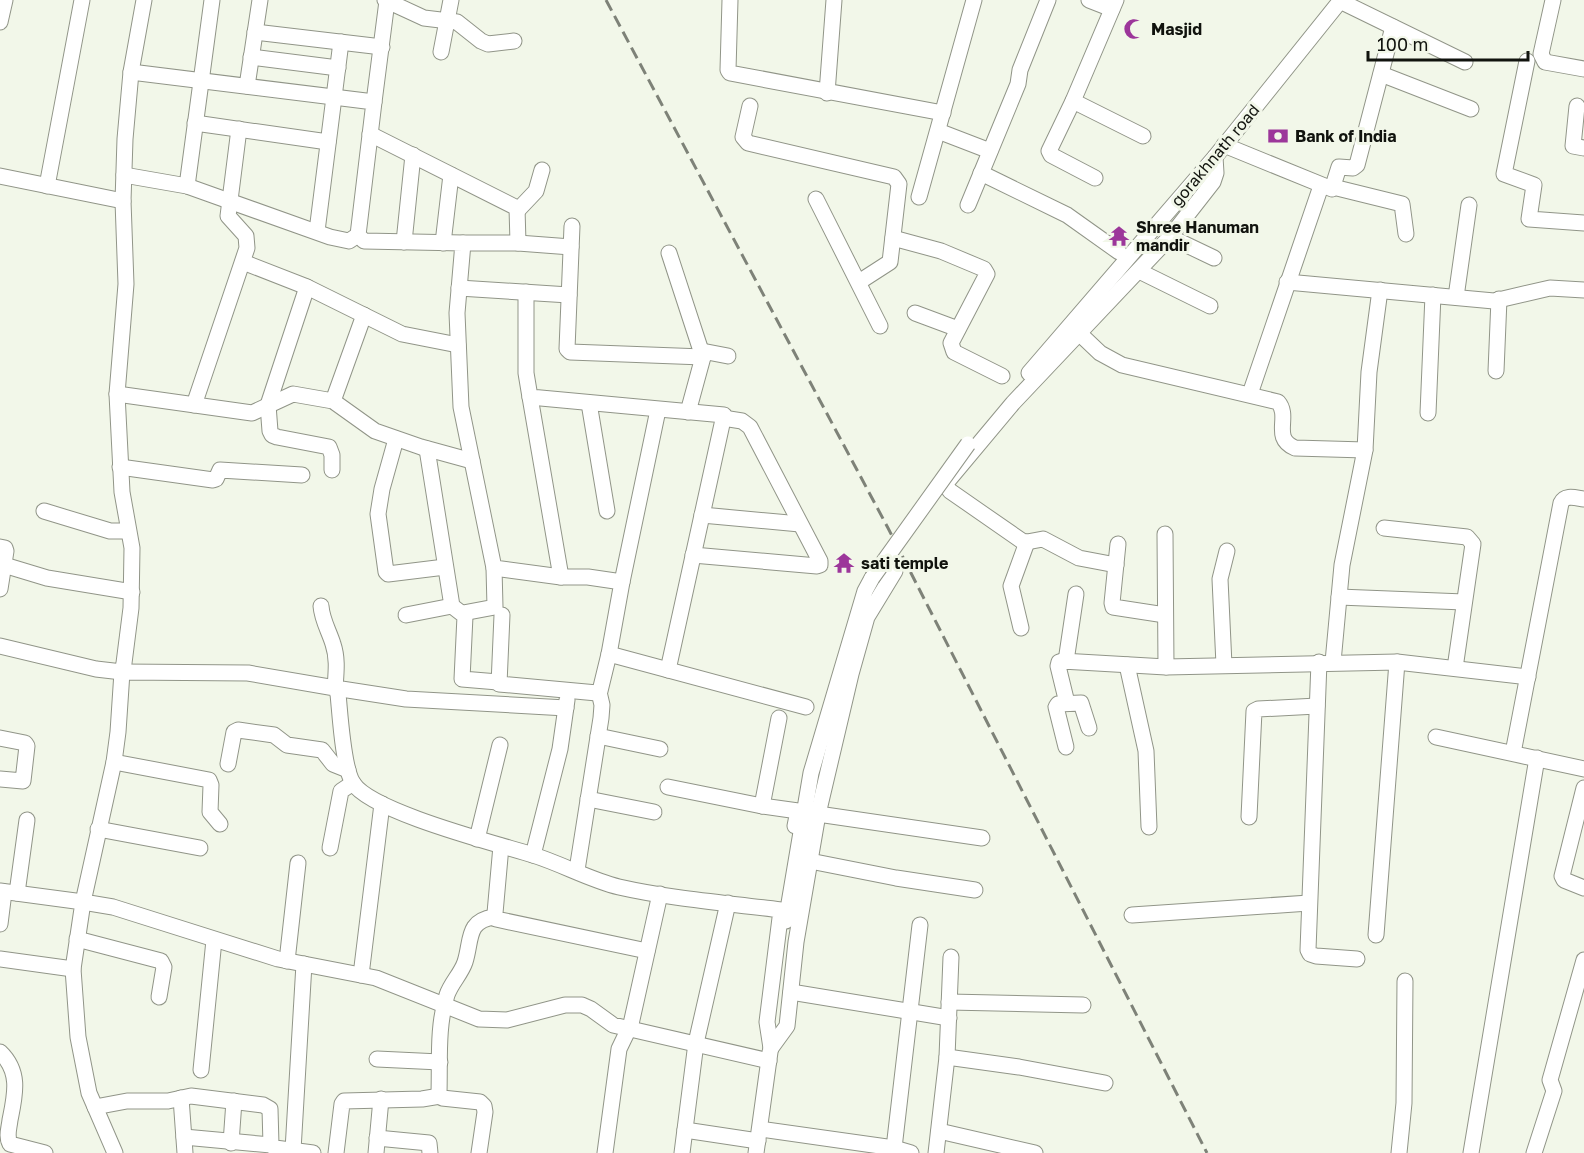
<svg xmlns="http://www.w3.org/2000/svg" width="1584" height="1153" viewBox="0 0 1584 1153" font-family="'Golos Text',sans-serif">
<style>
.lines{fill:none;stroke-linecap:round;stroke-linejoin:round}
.minor-casing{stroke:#919588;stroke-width:17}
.minor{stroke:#fff;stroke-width:15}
.rail{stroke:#7e8278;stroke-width:3;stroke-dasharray:12 6;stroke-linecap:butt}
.minor-bridge-casing{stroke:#919588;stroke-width:17;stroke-linecap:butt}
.minor-bridge{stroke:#fff;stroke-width:15}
.labels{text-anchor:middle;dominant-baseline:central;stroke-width:6;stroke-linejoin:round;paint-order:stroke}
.poi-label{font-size:16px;font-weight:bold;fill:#11130e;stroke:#f2f7e9;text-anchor:start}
.street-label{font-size:16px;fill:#11130e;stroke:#f2f7e9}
</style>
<rect width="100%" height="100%" fill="#f2f7e9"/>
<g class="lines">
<g class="minor-casing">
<g id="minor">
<path d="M385,0L424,18L457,22L481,41L488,44L514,41"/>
<path d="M730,0L728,70L730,73L943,113"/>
<path d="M1089,0L1112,9"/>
<path d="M1553,0L1541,54L1545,62L1584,69"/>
<path d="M1340,1L1465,62"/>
<path d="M0,22L5,0"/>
<path d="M255,32L382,47"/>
<path d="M441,52L451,0"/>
<path d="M251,57L338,68"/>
<path d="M1527,61L1504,174L1534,185L1529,219L1584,223"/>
<path d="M131,72L374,102L358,235L364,241L463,243L457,313L461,407L494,568L561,577H588L622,582L609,654L600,691L597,693L499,684L502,615"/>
<path d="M1381,74L1471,109"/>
<path d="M247,86L260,0"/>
<path d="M827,93L834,0"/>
<path d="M1073,101L1143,136"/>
<path d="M374,102L387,1"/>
<path d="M750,106L743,137L748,143L894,177L899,184L890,262L859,282"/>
<path d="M1577,106L1573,146L1584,148"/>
<path d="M195,123L328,142"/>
<path d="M938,131L990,151"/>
<path d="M370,134L517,208L518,243H463"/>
<path d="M1224,145L1332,189L1339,167L1353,168L1357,165L1393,27"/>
<path d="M981,173L1067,215L1119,252"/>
<path d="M124,175L187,186L330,237L349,241L358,235"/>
<path d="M0,176L123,201"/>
<path d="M1095,178L1051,155L1049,151L1073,101L1116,0"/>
<path d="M47,186L82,0"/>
<path d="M187,186L212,0"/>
<path d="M1333,187L1402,204L1406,234"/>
<path d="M919,197L974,0"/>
<path d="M816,199L880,326"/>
<path d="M968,205L1018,84L1020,70L1048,0"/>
<path d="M518,210L536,191L542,170"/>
<path d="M572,226L567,349L570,352L703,357"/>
<path d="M317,231L341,42"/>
<path d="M1170,237L1214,258"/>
<path d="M893,238L941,251L984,269L987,274L951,343L954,352L1002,376"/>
<path d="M404,242L413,155"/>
<path d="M443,243L451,175"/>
<path d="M518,243L571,247"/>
<path d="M669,253L703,357L688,412"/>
<path d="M243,262L307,287L402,334L458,345"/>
<path d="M1139,271L1210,306"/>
<path d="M1287,282L1494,301L1550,288L1584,290"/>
<path d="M307,287L268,405L270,431L272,435L277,437L329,447L332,455V470"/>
<path d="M459,288L569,295"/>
<path d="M526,292V373L530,397L724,415L668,670"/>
<path d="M1456,297L1469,205"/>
<path d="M915,313L958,329"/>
<path d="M1080,334L1100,353L1122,365L1278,402C1291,417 1271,438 1295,448L1365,450"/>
<path d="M702,351L728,356"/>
<path d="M1496,371L1499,299"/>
<path d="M1029,373L1215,157L1341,0"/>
<path d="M117,394L252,413L293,394L333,401L375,431L421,447L472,461"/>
<path d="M1250,394L1321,186"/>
<path d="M530,397L561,577"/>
<path d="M333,401L364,315"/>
<path d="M589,403L607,511"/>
<path d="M194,405L247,248L246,236L228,216L239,129"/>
<path d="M1428,413L1433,295"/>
<path d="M396,439L382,489L378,514L386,572L388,574L445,567"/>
<path d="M427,449L452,606L465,616L462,679L498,682"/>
<path d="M120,467L213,480L216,479L220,470L302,475"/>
<path d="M44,511L110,531H128"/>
<path d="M702,515L800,524"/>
<path d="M1384,528L1467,537L1473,544L1455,668"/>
<path d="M1165,534L1166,667"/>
<path d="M1118,544L1112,603L1113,607L1165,615"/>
<path d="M0,547L5,548L6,551L0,589"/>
<path d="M693,555L817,566L820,565V561L750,427L742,421L723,418"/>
<path d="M4,565L47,578L132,592"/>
<path d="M1116,565L1079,558L1043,539L1027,542L1022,541L950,491L947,487V482L1013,403L1170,237L1213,182L1216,173L1215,157"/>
<path d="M622,582L658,410"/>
<path d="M1339,597L1464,602"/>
<path d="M321,606C322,620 329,631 333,644C338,659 336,673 335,688L406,699L566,708"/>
<path d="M463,613L495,607L494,568"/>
<path d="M406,615L452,606"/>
<path d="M1021,628L1011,586L1027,542"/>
<path d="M0,646L96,669L122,672L124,663L131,608L132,548L122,492L117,394L126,284L123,201L125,139L131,72L144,0"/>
<path d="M609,654L806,707"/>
<path d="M1066,661L1076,594"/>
<path d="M1319,662L1308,950L1310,954L1316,956L1357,959"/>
<path d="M1333,662L1342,565L1365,450L1369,372L1380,290"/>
<path d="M1127,665L1146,751L1149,827"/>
<path d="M1224,665L1220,579L1227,551"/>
<path d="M1067,703L1058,666L1059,662L1062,661L1166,667L1397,662L1528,677"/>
<path d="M598,736L660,749"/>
<path d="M1436,737L1584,769"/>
<path d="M0,738L25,743L27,746L23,781L0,779"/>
<path d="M1066,747L1056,707L1058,704L1081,703L1089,728"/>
<path d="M1513,753L1561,503C1565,494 1576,498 1584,499"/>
<path d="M114,762L209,780L211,785L210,812L220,824"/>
<path d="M228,764L234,732L238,730L274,735L287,745L322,750L333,764L348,770"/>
<path d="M668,787L762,806L798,811L795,826"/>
<path d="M1584,788L1562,876L1564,880L1584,888"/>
<path d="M588,799L654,812"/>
<path d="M762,806L779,718"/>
<path d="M818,814L982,838"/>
<path d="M1249,817L1254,711L1258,709L1317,706"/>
<path d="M98,829L200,848"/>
<path d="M477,839L500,745"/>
<path d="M501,846L495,913L496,919L647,951"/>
<path d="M330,848L341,791L353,783"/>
<path d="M533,855L560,749L567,700"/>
<path d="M810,861L896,878L975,890"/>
<path d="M577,870L601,718L602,705L599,692"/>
<path d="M0,891L83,902L73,969L78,1037L89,1093L115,1153"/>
<path d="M17,893L27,820"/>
<path d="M1132,915L1309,903"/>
<path d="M786,921L811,773L865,591L872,578"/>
<path d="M0,924L4,892"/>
<path d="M1376,935L1397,662"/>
<path d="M77,939L161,961L164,967L159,997"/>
<path d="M0,959L73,969"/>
<path d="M287,961L298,863"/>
<path d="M361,975L382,804"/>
<path d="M791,992L949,1018"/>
<path d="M949,1002L1083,1005"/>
<path d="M771,1048L787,1026L796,942L818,814L851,674L867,617L895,571"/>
<path d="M0,1052C21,1072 15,1095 10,1120C9,1129 6,1136 10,1144L45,1153"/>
<path d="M947,1057L1019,1067L1105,1083"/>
<path d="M377,1059L440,1062"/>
<path d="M769,1061L613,1025L591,1009L582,1005H565L507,1020L479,1019L376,978L278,959L113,907L83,902L114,762L118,732L122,672L248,673L335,688L338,694C340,713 343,768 353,783C371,812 498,844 533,855C562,864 590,880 619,887C672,899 727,903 781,910L767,1022L771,1048"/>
<path d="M201,1070L214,940"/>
<path d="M181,1098L185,1153"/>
<path d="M95,1107L127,1101H168L191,1096L263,1105L270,1109L271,1145L275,1148L313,1153"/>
<path d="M760,1129L894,1148L911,1153"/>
<path d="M685,1130L758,1141"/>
<path d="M939,1131L1035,1153"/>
<path d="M184,1137L271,1145"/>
<path d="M377,1138L429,1143L430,1153"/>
<path d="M231,1143L234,1101"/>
<path d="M894,1148L920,925"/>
<path d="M293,1150L304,964"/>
<path d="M336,1153L342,1104L344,1101L422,1099L440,1096"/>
<path d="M376,1153L381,1099"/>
<path d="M479,1153L485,1112L484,1106L480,1102L442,1098L439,1093C440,1061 437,1026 447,995C451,983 461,974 465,962C472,940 466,921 494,917"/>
<path d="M605,1153L619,1049L631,1024L660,894"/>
<path d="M682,1153L696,1043L728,903"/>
<path d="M756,1153L770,1052"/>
<path d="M936,1153L947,1057L951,957"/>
<path d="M1399,1153L1404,1103L1405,981"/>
<path d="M1471,1153L1537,758"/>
<path d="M1534,1153L1554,1091L1550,1080L1584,960"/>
</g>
</g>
<use href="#minor" class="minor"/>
<path class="rail" d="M606,0L888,528L1207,1153"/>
<g class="minor-bridge-casing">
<path id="minor-bridge" d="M872,578L968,444"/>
</g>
<use href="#minor-bridge" class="minor-bridge"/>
</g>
<defs>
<g id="mosque-bare" transform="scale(1.62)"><path d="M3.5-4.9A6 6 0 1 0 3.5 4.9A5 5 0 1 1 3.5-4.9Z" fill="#9c369a" stroke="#f2f7e9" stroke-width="2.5" paint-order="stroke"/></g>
<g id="bank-bare" transform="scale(1.62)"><path d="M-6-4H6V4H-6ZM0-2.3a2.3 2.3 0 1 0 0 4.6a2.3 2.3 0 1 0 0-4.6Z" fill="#9c369a" stroke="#f2f7e9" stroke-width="2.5" paint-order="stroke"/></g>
<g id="temple-bare" transform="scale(1.62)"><path d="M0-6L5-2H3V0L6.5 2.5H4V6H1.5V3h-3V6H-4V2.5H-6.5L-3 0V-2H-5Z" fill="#9c369a" stroke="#f2f7e9" stroke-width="2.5" paint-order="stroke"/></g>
</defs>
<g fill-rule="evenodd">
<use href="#mosque-bare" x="1134" y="29"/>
<use href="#bank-bare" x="1278" y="136"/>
<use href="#temple-bare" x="1119" y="236"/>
<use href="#temple-bare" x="844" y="563"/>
</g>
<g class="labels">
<g class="poi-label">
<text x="1151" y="29">Masjid</text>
<text x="1295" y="136">Bank of India</text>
<text x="1136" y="227">Shree Hanuman<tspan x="1136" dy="18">mandir</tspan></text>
<text x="861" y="563">sati temple</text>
</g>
<g class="street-label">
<text transform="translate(1215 155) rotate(-50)">gorakhnath road</text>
</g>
</g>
<path d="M1368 51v9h160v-9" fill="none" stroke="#11130e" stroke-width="3"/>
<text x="1377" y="51" font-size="18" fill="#11130e" stroke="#f2f7e9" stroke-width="4.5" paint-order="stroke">100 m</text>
</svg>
